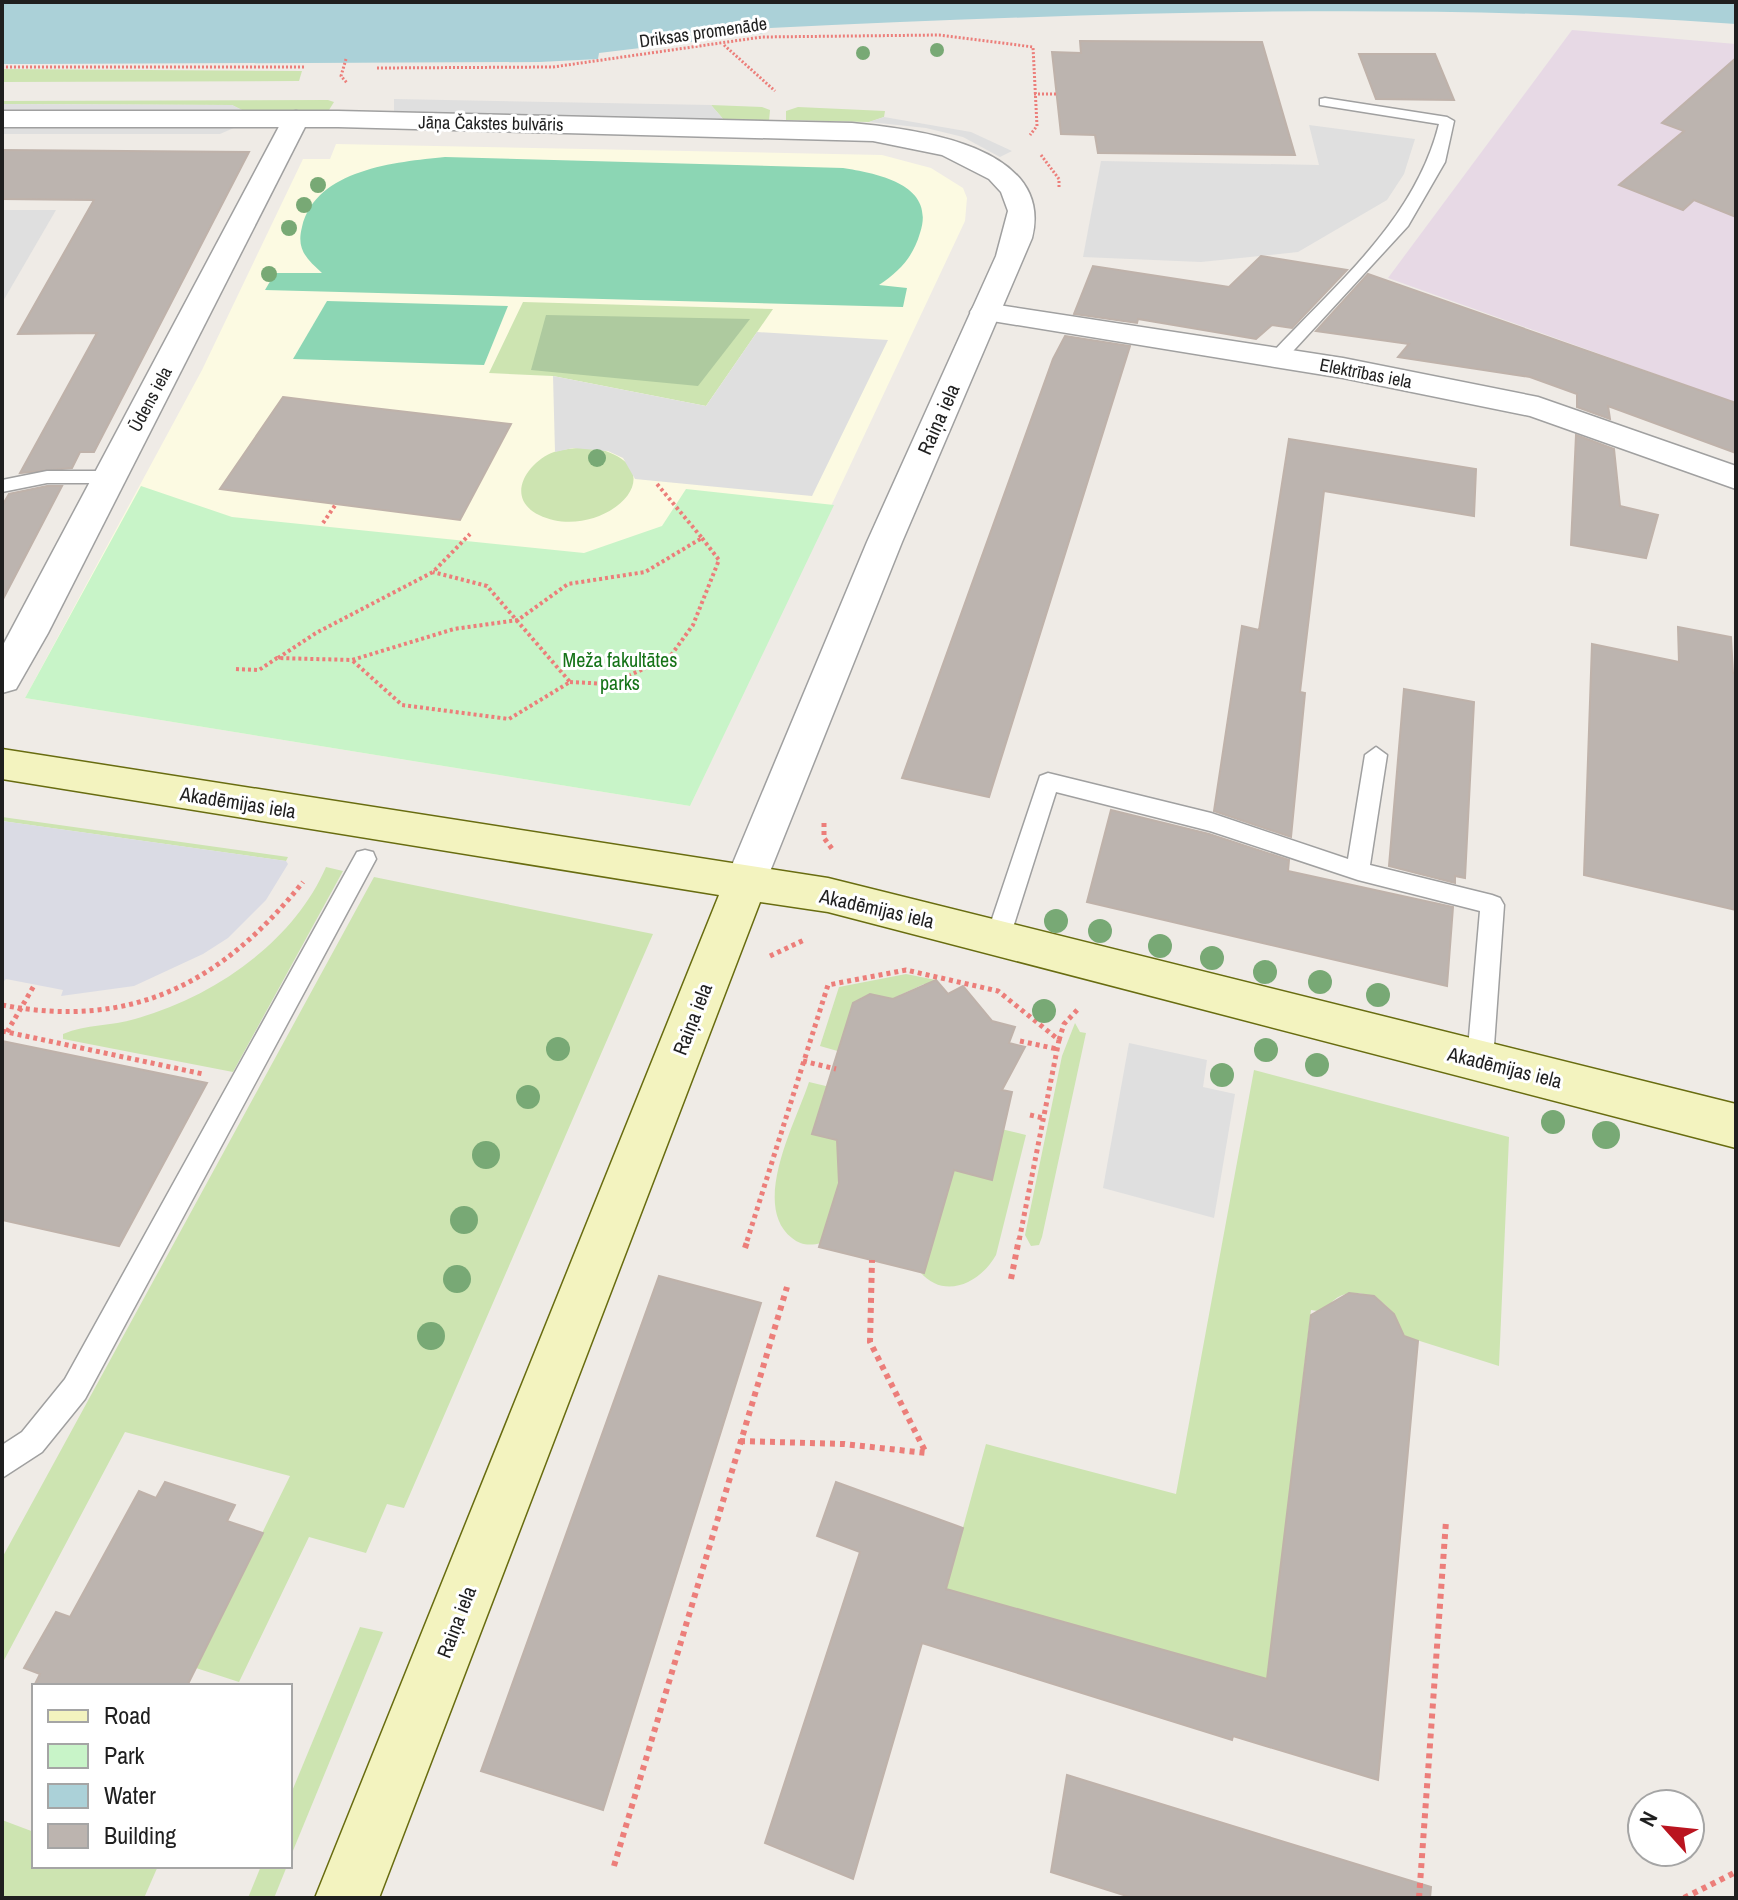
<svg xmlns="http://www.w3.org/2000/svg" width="1738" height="1900" viewBox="0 0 1738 1900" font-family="'Archivo Narrow',sans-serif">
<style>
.industrial{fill:#e7d9e5}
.education{fill:#fcfae2}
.grass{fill:#cde4b1}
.forest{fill:#aeca9f}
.park{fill:#c8f4c8}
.pitch{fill:#8cd6b4}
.parking{fill:#dfdfdf}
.plaza{fill:#dadbe4}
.water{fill:#abd1d8}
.building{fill:#bcb4af;stroke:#bfb2aa;stroke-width:2}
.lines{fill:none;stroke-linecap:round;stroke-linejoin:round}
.service-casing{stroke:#a0a0a0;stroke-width:3}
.minor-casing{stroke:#a0a0a0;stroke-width:3}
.tertiary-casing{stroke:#a0a0a0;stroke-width:3}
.secondary-casing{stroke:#686c10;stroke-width:3}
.path-far3{stroke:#ec7e7a;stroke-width:3;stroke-dasharray:2 2;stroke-linecap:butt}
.path-far2{stroke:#ec7e7a;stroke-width:4;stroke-dasharray:3 3;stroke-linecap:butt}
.path-far1{stroke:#ec7e7a;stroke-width:5;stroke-dasharray:4 4;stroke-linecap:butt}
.path{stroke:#ec7e7a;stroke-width:6;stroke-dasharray:5 5;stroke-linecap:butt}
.service{fill:#fff;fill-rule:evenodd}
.minor{fill:#fff;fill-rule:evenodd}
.tertiary{fill:#fff;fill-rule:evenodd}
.secondary{fill:#f3f3bf;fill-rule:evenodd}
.tree{fill:#78a975}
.labels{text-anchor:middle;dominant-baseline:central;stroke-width:6;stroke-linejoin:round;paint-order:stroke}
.far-street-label{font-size:18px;fill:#1f1f1f;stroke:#fff}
.street-label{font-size:20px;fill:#1f1f1f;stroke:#fff}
.park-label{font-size:20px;fill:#167318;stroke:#fff}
</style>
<rect width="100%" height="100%" fill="#efebe6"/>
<path class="industrial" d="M1572,30L1736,44V403L1388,278Z"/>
<path class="education" d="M336,144L882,155L931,168L963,188L967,198L965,221L690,806L25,698L202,370L303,159H330Z"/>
<g class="grass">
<path d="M2,69L302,71L299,81L2,82Z"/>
<path d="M328,100L334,102L329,110H242L232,105L2,104V101Z"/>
<path d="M711,105L762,107L770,110L769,121L724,120Z"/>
<path d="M798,107L885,111L884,117L869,122L786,120V111Z"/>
<path d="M523,302L773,309L706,406L553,376L489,373Z"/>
<path d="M591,447C686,467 601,545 539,515C504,498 527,462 554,452C566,448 579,448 591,447Z"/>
<path d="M2,817L288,857L286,861L2,821Z"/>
<path d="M326,867L343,871L233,1072L63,1039V1034C86,1024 112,1026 135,1019C213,997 293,943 326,867Z"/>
<path d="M374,877L653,934L404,1508L387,1504L366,1553L309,1537L239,1682L196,1668L290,1476L125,1432L2,1664V1558Z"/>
<path d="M906,974L936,980L931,982L933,985L924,984L900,995L899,1000L870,994L861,998L841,1052L820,1046L839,987Z"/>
<path d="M1075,1023L1080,1032L1086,1033L1042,1237L1039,1245L1031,1246L1025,1235L1062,1056Z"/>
<path d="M1254,1070L1509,1137L1499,1366L1404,1336C1400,1329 1398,1320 1393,1313C1376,1290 1338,1283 1325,1312L1311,1310L1267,1679L946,1589L986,1444L1176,1494Z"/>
<path d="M809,1082L830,1087L812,1133L856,1145L821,1243C810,1246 800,1245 792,1238C750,1205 796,1122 809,1082Z"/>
<path d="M1001,1129L1026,1135L996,1255C981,1282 945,1301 920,1272L949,1168L992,1179Z"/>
<path d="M360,1627L383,1632L290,1858V1796Z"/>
<path d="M2,1820L34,1832V1866H158L144,1898H2Z"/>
<path d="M261,1866H287L274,1898H248Z"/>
</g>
<path class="forest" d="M546,315L750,319L698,386L531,370Z"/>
<path class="park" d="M141,486L232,517L584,553L662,526L686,489L834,505L690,806L25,698Z"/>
<g class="pitch">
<path d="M445,157L843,168C880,174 936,185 920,233C913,257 900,271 879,285L907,288L903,307L265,290L275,273H322C307,259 296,250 302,227C316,169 396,162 445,157Z"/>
<path d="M327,301L508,306L484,365L293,359Z"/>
</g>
<g class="parking">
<path d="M394,99L711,105L724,120L403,113L394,112Z"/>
<path d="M2,104L232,105L242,110H2Z"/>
<path d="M884,117L971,132L1012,151L1000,157L963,137L926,128L869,122Z"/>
<path d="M1309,125L1415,139L1404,174L1387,200L1298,252L1201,262L1083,257L1101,161L1319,165Z"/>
<path d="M2,127H236L220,134H2Z"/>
<path d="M2,210H56L2,303Z"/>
<path d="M757,332L888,340L812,496L635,479L623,458L608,451L573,448L555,452L553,376L706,406Z"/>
<path d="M1129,1043L1207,1060L1203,1087L1235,1094L1214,1218L1103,1188Z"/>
</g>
<path class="plaza" d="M2,821L286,861L288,864L266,900L228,938L203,954L134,986L61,996L63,990L6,979L2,983Z"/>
<path class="water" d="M2,2H1736V24C1414,1 1092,13 770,28L764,33L599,53L598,59L540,62L33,64H2Z"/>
<g class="building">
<path d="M1080,41L1262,42L1295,155L1098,153L1095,135L1061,134L1052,52L1081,53Z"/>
<path d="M1359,54H1435L1454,100L1376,99Z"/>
<path d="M1736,58V217L1694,200L1683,210L1619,185L1684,131L1662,123Z"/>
<path d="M2,150L249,152L94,452H80L72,468L20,473L97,333L18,334L94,200L2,199Z"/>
<path d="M1261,256L1347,270L1292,328L1272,325L1256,339L1138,319L1137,323L1074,314L1093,266L1229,287Z"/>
<path d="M1368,274L1736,403V453L1608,406L1610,419L1577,407V394L1530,377L1398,357L1409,344L1316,331Z"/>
<path d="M1065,336L1130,346L989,797L902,778L1053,359Z"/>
<path d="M283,397L347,405L511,424L460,520L220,489Z"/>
<path d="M1576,435L1614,449L1620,506L1658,515L1646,558L1571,545Z"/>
<path d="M1289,439L1476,469L1474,516L1324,491L1300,692L1305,693L1291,837L1214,811L1242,626L1259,630Z"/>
<path d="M47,486H62L2,601V506L9,494Z"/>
<path d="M1678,627L1731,637L1733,673H1736V910L1584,875L1592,644L1679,662Z"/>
<path d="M1404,689L1474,702L1465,878L1455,876V883L1389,866Z"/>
<path d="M1111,810L1209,834L1289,860L1288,871L1453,907L1447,986L1087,902Z"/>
<path d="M936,980L948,994L963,986L992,1021L1015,1027L1009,1043L1025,1047L1002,1090L1012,1092L992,1180L954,1170L924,1273L819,1247L839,1183L837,1140L812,1134L853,1003L870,994L893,999Z"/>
<path d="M2,1041L207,1083L119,1246L2,1220Z"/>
<path d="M659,1276L761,1303L603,1810L481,1771Z"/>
<path d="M1349,1293L1374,1296L1394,1314L1404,1336L1418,1341L1378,1780L1233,1736L1232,1740L922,1643L853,1879L765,1843L860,1552L817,1536L836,1482L963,1528L946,1589L1267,1679L1311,1315Z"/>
<path d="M165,1482L235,1505L227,1521L263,1533L187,1686H34L40,1674L24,1668L56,1612L70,1617L139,1491L156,1498Z"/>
<path d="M1067,1775L1431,1887L1430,1898H1133L1051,1872Z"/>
</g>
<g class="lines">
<g class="service-casing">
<g id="service">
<path d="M1325,98L1447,117L1454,121L1445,162L1408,226L1283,362H1271V354C1336,284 1415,220 1439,124L1320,105V99Z"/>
<path d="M47,471H109L118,477L109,483H47L2,492V480Z"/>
<path d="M1376,747L1387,755L1370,865L1492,895L1500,898L1504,905L1493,1060L1489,1068L1480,1071L1471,1068L1467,1060L1480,911L1358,880L1210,831L1056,792L1010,937L1006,944L998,947L990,944L986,937L1040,776L1048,773L1211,813L1348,859L1365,755Z"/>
<path d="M365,850L373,852L376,859L85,1399L42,1452L2,1478V1445L22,1432L65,1379L357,852Z"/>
</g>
</g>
<g class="minor-casing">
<g id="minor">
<path d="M296,111L305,113L309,119L48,633L16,689L2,693V647L283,119L287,113Z"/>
<path d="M985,303L1343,358L1538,397L1736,466V489L1530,416L1343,378L974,318L970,312L974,306Z"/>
</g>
</g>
<g class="tertiary-casing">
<path id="tertiary" d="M2,111H338L852,123C916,129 1055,146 1032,238L902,542L761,894L746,899L731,894L725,882L867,542L996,256L1008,211L1001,192L989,179L942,155L873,141L338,127H2Z"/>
</g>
<g class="secondary-casing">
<path id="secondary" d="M2,749L828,878L1736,1104V1148L828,912L760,902L379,1898H315L719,895L2,779Z"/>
</g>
<g class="path-far3">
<path d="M724,45L775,91"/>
<path d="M346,59L341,76L347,83"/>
<path d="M2,67H306"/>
<path d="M377,68L553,67L762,37L939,35L1033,47L1037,126L1030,135"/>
<path d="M1034,94H1057"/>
<path d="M1041,155L1059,179V187"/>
</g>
<g class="path-far2">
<path d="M323,523L336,504"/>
<path d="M278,658L316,633L433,572L470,534"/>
<path d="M353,661L402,705L509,719L570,682L487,586L433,572"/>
<path d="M236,669L259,670L277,658L352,660L454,629L518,620L568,584L645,572L702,538L657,484"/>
<path d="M570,682L609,684L669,658L693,625L719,560L702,538"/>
</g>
<g class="path-far1">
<path d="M824,823V838L833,850"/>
<path d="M770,956L804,940"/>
<path d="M2,1005C132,1030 222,983 303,882"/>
<path d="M2,1031L203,1074"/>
<path d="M7,1032L35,984"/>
<path d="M1059,1040L1064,1024L1079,1008"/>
<path d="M1020,1041L1057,1049"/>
<path d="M803,1061L836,1069"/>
<path d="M1030,1115L1043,1118"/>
<path d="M747,1241L828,985L906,970L998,991L1059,1040L1019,1241"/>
</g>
<g class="path">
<path d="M745,1248L748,1239"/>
<path d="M1011,1279L1019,1239"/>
<path d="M740,1441L844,1444L926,1453L870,1342L872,1260"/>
<path d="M614,1866L787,1287"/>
<path d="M1419,1898L1446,1521"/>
<path d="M1684,1898L1736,1872"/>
</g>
<use href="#service" class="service"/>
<use href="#minor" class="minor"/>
<use href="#tertiary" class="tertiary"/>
<use href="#secondary" class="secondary"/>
</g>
<g class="tree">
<circle cx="937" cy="50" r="7"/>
<circle cx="863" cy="53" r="7"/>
<circle cx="318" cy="185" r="8"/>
<circle cx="304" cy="205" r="8"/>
<circle cx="289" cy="228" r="8"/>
<circle cx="269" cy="274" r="8"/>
<circle cx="597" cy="458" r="9"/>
<circle cx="1056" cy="921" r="12"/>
<circle cx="1100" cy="931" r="12"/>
<circle cx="1160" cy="946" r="12"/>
<circle cx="1212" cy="958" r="12"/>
<circle cx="1265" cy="972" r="12"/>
<circle cx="1320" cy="982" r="12"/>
<circle cx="1378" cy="995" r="12"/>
<circle cx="1044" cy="1011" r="12"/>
<circle cx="558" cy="1049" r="12"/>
<circle cx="1266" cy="1050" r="12"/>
<circle cx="1317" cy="1065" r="12"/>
<circle cx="1222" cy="1075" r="12"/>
<circle cx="528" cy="1097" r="12"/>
<circle cx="1553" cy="1122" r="12"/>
<circle cx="1606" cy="1135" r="14"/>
<circle cx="486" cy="1155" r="14"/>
<circle cx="464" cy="1220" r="14"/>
<circle cx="457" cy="1279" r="14"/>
<circle cx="431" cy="1336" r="14"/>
</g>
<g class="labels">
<g class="far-street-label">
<text transform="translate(703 32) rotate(-8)">Driksas promenāde</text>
<text transform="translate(491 123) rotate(1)">Jāņa Čakstes bulvāris</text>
<text transform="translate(1366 373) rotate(11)">Elektrības iela</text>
<text transform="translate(150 399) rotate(-62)">Ūdens iela</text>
</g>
<g class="street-label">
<text transform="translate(938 419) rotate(-66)">Raiņa iela</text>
<text transform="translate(238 802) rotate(9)">Akadēmijas iela</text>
<text transform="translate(877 908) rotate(13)">Akadēmijas iela</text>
<text transform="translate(692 1019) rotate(-69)">Raiņa iela</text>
<text transform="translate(1505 1067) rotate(14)">Akadēmijas iela</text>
<text transform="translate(456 1622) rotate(-69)">Raiņa iela</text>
</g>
<g class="park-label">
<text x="620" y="659">Meža fakultātes<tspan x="620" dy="23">parks</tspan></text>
</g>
</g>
<rect width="1738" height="1900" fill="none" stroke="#1f1f1f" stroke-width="8"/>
<rect x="32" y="1684" width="260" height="184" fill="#ffffff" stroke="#a5a5a5" stroke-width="2"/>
<rect x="48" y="1710" width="40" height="12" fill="#f3f3bf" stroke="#a5a5a5" stroke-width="2"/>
<text x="104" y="1724" font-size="24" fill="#1f1f1f">Road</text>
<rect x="48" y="1744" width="40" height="24" fill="#c8f4c8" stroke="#a5a5a5" stroke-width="2"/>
<text x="104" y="1764" font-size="24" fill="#1f1f1f">Park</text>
<rect x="48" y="1784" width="40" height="24" fill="#abd1d8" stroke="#a5a5a5" stroke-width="2"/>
<text x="104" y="1804" font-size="24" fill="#1f1f1f">Water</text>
<rect x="48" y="1824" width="40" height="24" fill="#bcb4af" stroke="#a5a5a5" stroke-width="2"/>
<text x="104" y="1844" font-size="24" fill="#1f1f1f">Building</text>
<g transform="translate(1666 1828) rotate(297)"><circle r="38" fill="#ffffff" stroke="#a5a5a5" stroke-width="2"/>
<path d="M0-6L14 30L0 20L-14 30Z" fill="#ba141f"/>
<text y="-12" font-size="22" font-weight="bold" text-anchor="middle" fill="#1f1f1f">N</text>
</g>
</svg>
